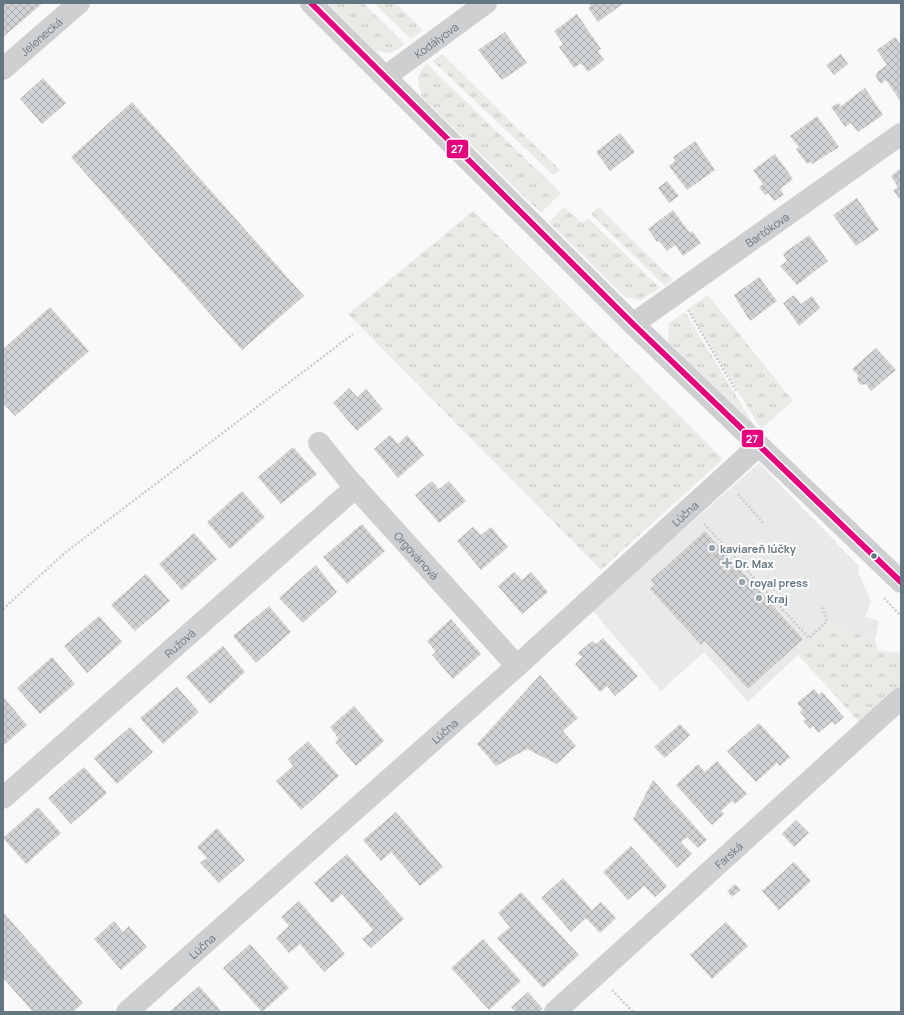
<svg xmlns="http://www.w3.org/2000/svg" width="904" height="1015" viewBox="0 0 904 1015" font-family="Manrope,sans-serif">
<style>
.built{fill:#e8e9e9}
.grass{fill:url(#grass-tufts)}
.building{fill:url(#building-cross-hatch)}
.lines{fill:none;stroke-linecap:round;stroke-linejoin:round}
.path{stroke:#cbcccd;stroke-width:2.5;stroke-dasharray:2 2;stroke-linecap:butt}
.minor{stroke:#cecfd0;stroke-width:22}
.tertiary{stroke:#cecfd0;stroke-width:22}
.bus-1-casing{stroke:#fff;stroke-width:9}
.bus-1{stroke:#e5007d;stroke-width:6}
.poi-dot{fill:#99a4ac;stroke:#fff;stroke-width:1.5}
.bus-dot{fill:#657683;stroke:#fff;stroke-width:1.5}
.labels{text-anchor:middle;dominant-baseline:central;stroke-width:4;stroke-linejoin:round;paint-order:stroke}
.street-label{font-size:11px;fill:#657683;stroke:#fff}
.poi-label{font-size:11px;font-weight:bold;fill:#657683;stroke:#fff;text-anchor:start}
.line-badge{stroke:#fff;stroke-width:1.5}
.badge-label{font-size:11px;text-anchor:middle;font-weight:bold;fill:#fff}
</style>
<defs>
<pattern id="grass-tufts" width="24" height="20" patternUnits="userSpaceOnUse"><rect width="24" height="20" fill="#e8ebe6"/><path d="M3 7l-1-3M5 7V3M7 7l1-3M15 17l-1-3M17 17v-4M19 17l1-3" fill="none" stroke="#c0c3c0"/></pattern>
<pattern id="building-cross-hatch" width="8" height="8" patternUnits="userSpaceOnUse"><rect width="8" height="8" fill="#d0d2d3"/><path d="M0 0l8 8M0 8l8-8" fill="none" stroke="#acafb1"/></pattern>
</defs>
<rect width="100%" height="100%" fill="#f9f9f9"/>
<path class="built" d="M759,463L859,566L858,572L871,602L865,617L879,621L875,639L851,632L832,623L748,702L704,652L661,691L592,610Z"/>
<g class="grass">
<path d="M328,3H363L405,44L397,50L388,53L376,51Z"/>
<path d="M374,3H395L423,30L411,39Z"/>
<path d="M442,54L560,170L553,175L433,61Z"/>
<path d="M427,64L561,193L541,213L422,97C418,81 414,77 427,64Z"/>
<path d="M564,207L582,223L588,218L660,288L641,300L625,297L549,222Z"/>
<path d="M599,207L673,280L665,286L591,214Z"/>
<path d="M473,211L723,459L601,570L348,314Z"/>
<path d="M708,295L793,401L761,429L688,309Z"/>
<path d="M685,312L755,427L668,342L669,323Z"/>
<path d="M832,623L851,632L875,639L878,650L901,653V690L862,725L798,655Z"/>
</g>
<g class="building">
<path d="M3,3H43L3,37Z"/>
<path d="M588,3H624L598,22L588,8L591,6Z"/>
<path d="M577,14L601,49L598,51L604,60L588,72L581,63L574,68L559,47L563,44L554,31Z"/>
<path d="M505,32L527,63L502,80L478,50Z"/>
<path d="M895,37L901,45V102L886,80L881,84L876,77L877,72L887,65L877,50Z"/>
<path d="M841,54L848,64L834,75L826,65Z"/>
<path d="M43,78L66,103L42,124L20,99Z"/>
<path d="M865,88L883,115L858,132L851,123L845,127L831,107L838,103L841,106Z"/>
<path d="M132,102L304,296L242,350L71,157Z"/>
<path d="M817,116L839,147L812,164L811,162L807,164L796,149L799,147L790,136Z"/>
<path d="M620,133L635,152L610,171L596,152Z"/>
<path d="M695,141L715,170L687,190L669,166L675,161L673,157Z"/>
<path d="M775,154L793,179L780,189L784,195L774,201L768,193L765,195L759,187L763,184L753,170Z"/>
<path d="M901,168V201L893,190L898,187L891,176Z"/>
<path d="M667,181L679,196L669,203L658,188Z"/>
<path d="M857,198L879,230L856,246L833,215Z"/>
<path d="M673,210L690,233L692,231L701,243L683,256L675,245L667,251L659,241L657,242L648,229Z"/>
<path d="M809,235L828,261L797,285L780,266L787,261L783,254Z"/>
<path d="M759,277L777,301L750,321L734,295Z"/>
<path d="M794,295L801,304L812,296L820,308L799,326L783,303Z"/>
<path d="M50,307L89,351L15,416L3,403V349Z"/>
<path d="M876,348L896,370L871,391L866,384L861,385L857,380L858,375L852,369Z"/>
<path d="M349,388L357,397L366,389L383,409L357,431L333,403Z"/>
<path d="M390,435L398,444L407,435L424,455L398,478L374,449Z"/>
<path d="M293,447L317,474L281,504L258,477Z"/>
<path d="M432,481L439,489L449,481L466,501L439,523L415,495Z"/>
<path d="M242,491L265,517L230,549L207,522Z"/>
<path d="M362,524L385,551L347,584L323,557Z"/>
<path d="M473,527L481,535L491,527L508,547L481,570L457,541Z"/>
<path d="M705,531L803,639L748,689L705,641L701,645L650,589L655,585L651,580Z"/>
<path d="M194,533L217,559L182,590L159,564Z"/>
<path d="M316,565L337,592L303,623L279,598Z"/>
<path d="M514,572L522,580L531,572L548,592L522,614L498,586Z"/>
<path d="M146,574L170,601L135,631L111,605Z"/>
<path d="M269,606L291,632L256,663L233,636Z"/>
<path d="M99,616L122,642L87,673L64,646Z"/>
<path d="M451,619L481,654L453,679L432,655L436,652L427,641Z"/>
<path d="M603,638L638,676L615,696L607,686L600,692L575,664L582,657L578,653L592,641L596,644Z"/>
<path d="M223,646L245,672L210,704L186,677Z"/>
<path d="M52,657L75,684L40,714L17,688Z"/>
<path d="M540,675L578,718L563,731L576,746L557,764L527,749L496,766L477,744Z"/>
<path d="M177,687L199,712L163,744L140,718Z"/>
<path d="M814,689L819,695L822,692L844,717L835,725L832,722L818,733L813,726L810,729L803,721L806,719L800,712L803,710L797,703Z"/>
<path d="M4,698L27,725L3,746V700Z"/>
<path d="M354,706L384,741L356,766L335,742L339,739L330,727Z"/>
<path d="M759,723L790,757L780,766L777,763L756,782L727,751Z"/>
<path d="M680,724L690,735L665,758L654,747Z"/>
<path d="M130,727L153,752L117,784L94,758Z"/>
<path d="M308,741L339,776L301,810L276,781L293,766L288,759Z"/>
<path d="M717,761L747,794L735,804L732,801L721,811L724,814L712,825L676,785L698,764L705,772Z"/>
<path d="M84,767L107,793L71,824L48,798Z"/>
<path d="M653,780L707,840L698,848L687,837L681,842L692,854L677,868L633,819Z"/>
<path d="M38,807L61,833L26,864L3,838Z"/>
<path d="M396,812L443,867L420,886L391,852L381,861L363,840Z"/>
<path d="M796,820L809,833L794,847L782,834Z"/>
<path d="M217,828L245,860L219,883L200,863L207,858L197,847Z"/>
<path d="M631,846L667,886L655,897L644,886L628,900L603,872Z"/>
<path d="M347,854L404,919L371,948L362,939L373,930L342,894L332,903L314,883Z"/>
<path d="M794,862L811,881L779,910L762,891Z"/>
<path d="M563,878L592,910L601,902L616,918L600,933L586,918L571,932L541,898Z"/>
<path d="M735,884L741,890L732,897L727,891Z"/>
<path d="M521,892L579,955L543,988L497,938L510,927L498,913Z"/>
<path d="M299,901L345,954L324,972L300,944L289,953L276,938L289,926L281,917Z"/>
<path d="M3,912L83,1003L73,1012H33L3,978Z"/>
<path d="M114,921L123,932L129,926L147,947L121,970L94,939Z"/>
<path d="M726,922L748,946L712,979L690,955Z"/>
<path d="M483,939L521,981L489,1010L451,968Z"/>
<path d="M250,944L289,988L262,1012L223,968Z"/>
<path d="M199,986L222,1012H169Z"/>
<path d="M528,992L543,1009L539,1012H516L511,1007Z"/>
</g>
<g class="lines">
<g class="path">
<path d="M688,310L737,392"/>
<path d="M738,494L764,524"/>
<path d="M704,524L809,638L827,621L822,606"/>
<path d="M884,598L901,616"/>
<path d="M3,609L66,552L353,334"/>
<path d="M612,990L633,1012"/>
</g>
<g class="minor">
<path id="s1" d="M3,69L79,3"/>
<path id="s2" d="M385,77L486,3"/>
<path id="s3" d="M633,324L901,134"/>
<path id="s4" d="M319,443L348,479L517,666"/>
<path id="s5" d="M3,798L356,487"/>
<path id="s6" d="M127,1012L517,666L758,446"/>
<path id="s7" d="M555,1012L901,698"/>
</g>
<path class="tertiary" d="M311,3L633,324L901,582"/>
<g class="bus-1-casing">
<path id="bus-1" d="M311,3L633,324L901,582"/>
</g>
<use href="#bus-1" class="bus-1"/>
</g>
<g class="poi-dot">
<circle cx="712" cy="548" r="4"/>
<path d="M725 557h4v4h4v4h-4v4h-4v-4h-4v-4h4z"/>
<circle cx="742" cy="582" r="4"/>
<circle cx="759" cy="598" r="4"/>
</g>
<circle class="bus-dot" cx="874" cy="556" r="3.5"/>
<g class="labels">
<g class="street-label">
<text stroke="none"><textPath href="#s1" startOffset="50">Jelenecká</textPath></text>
<text stroke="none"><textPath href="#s2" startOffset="63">Kodályova</textPath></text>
<text stroke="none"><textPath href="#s3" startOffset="164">Bartókova</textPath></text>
<text stroke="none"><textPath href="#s6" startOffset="748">Lúčna</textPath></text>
<text stroke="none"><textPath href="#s4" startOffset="149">Orgovánová</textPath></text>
<text stroke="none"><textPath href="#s5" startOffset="235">Ružová</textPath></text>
<text stroke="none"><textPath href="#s6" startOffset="424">Lúčna</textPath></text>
<text stroke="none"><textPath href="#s7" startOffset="234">Farská</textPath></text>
<text stroke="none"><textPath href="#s6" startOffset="100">Lúčna</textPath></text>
</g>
<g class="poi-label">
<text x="720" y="548">kaviareň lúčky</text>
<text x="735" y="563">Dr. Max</text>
<text x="750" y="582">royal press</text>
<text x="767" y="598">Kraj</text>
</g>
</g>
<g class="line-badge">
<rect x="446" y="139" width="23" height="20" rx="4" fill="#e5007d"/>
<rect x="741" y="429" width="23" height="19" rx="4" fill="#e5007d"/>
</g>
<g class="badge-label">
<text x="457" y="153">27</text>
<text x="752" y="443">27</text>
</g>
<rect width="904" height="1015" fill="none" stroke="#657683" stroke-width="8"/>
</svg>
